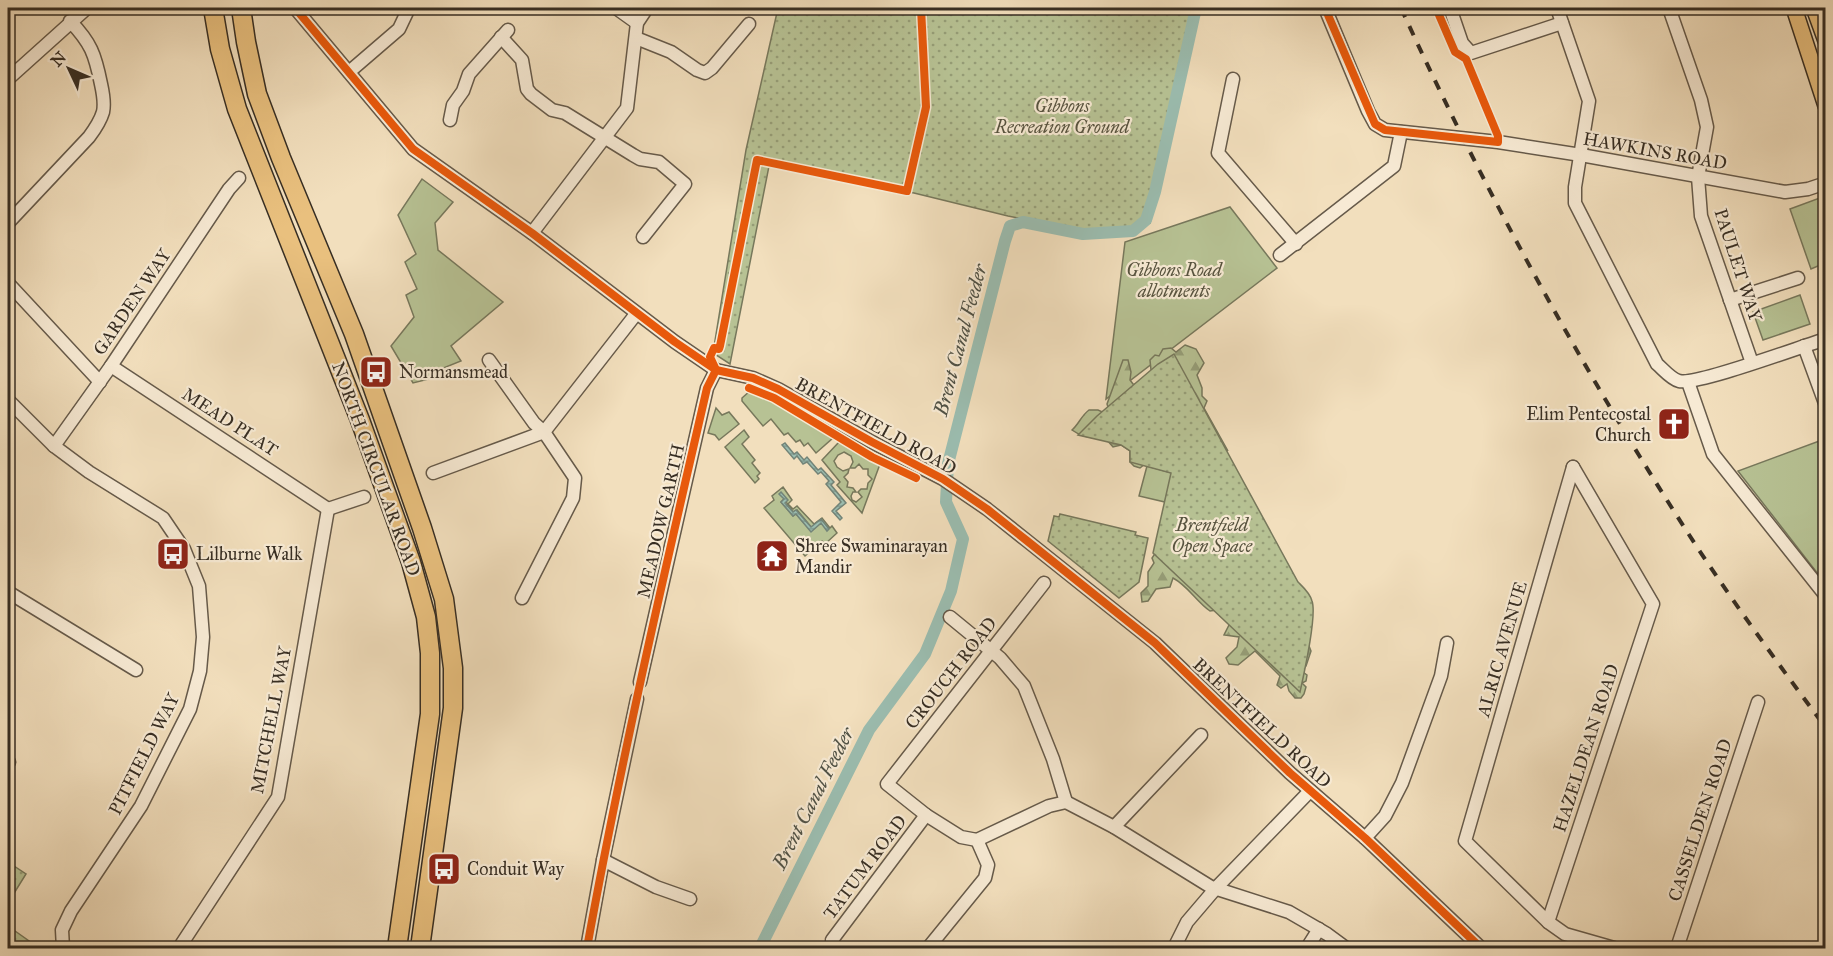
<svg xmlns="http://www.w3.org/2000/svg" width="1833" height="956" viewBox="0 0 1833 956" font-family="'IM FELL Great Primer',serif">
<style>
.green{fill:#b7c294;stroke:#77785c;stroke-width:1.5;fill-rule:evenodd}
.forest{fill:url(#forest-firs);stroke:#77785c;stroke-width:1.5}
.park{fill:url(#park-dots);stroke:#77785c;stroke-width:1.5}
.water{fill:url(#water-rules);stroke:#738478;stroke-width:1.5}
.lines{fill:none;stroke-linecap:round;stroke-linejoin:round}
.canal{stroke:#9bbdb0;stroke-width:12}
.minor-casing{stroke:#665a4a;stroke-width:15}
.major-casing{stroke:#372e23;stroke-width:18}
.highway-casing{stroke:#372e23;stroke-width:21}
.minor{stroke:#f7ead4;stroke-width:12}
.major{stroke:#e9c07e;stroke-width:15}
.highway{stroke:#e9c07e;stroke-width:18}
.rail{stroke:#372e23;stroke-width:4;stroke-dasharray:10 10;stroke-linecap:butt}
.cycleway-casing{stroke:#f7ead4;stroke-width:11}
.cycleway{stroke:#e8590c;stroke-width:8}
.labels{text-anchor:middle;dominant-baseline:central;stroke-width:4.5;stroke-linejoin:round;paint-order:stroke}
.park-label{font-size:18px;font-style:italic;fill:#57533f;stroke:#f7ead4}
.street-label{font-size:18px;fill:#372e23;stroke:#f7ead4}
.poi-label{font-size:18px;fill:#372e23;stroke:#f7ead4;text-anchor:start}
.water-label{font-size:20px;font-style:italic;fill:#505246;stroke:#f7ead4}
</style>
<defs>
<pattern id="forest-firs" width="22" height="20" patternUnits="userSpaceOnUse" patternTransform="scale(1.5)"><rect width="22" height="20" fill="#b7c294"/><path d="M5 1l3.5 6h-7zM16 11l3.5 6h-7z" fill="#969e78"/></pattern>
<pattern id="park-dots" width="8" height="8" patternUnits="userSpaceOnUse" patternTransform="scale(1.5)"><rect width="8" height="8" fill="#b7c294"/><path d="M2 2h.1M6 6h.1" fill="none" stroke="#969e78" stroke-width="1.8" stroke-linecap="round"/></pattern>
<pattern id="water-rules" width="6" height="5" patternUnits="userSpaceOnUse" patternTransform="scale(1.5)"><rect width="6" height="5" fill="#9bbdb0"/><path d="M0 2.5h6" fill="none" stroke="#7f9a8f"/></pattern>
</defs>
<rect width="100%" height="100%" fill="#f2dfbd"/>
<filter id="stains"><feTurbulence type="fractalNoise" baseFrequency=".00333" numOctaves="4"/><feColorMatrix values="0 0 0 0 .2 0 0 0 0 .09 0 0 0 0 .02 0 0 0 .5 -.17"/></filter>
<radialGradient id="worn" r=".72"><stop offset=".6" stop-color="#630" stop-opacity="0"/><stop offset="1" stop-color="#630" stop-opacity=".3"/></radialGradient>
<g class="green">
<path d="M422,179L453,202L435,223L438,250L503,302L451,346L461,361L436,371L437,377L413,383L391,346L414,317L406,295L417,289L405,262L416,254L398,215Z"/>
<path d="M1825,196V263L1811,269L1790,209Z"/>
<path d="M1230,207L1277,268L1106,399L1125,242Z"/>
<path d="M1800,295L1810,324L1763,340L1753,312Z"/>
<path d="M750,391L777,403L834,437L816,453L808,443L804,446L800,440L796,442L788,433L784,435L771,419L763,426L742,401V398Z"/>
<path d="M716,408L722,415L729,412L739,424L719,440L715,435L708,433Z"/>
<path d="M744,430L749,437L742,444L755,460L752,463L760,473L757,476L759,479L755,483L725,447Z"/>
<path d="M1822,440L1826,452L1825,583L1738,471Z"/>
<path d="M840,441L880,464L862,513L837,485L840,482L822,460ZM844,452L851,456L853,462L850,468H855L859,464L863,469H868V475L872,479L868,483L867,489H861L858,492L862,497L856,502L852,500L851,496L853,492H856L853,488L847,487L848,482L844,477L848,473L849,469L843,471L837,467L834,461L838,455Z"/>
<path d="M1147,466L1172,473L1165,502L1139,496Z"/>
<path d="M783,487L792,500L788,504L793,509L797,506L814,524L822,518L830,528L832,526L837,533L825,544L822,541L805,556L764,508L774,500L772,496ZM784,499L793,512L797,510L812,528L821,520L829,529L821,523L811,531L796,514L793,516L781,502Z"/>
</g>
<g class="forest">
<path d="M1185,345L1196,349L1204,363L1197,375L1202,388V396L1207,401L1204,408L1228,451L1151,370L1150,360L1155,355L1159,356L1163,349L1171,348L1176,352Z"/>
<path d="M1123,360H1128L1131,372L1130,380L1133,384L1139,385L1109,410L1107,404Z"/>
<path d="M1089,410H1098L1105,413L1145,464L1140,468L1134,466L1130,462V451L1121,445L1113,447L1106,439C1095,439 1081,437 1072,430C1079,424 1081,416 1089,410Z"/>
<path d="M1156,552L1293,638L1309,646L1311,651L1306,666L1303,668V672L1307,675L1306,681L1302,683L1306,687L1304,694L1301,698H1295L1289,691L1287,684L1281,688L1277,685L1280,676L1255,651L1238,665L1229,664L1226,658L1237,647L1239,637L1224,635L1230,623L1220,616L1217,610L1210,611C1196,601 1188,586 1173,578L1170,587L1156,589L1148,601L1142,602L1141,593L1148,586V572L1154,563L1152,558Z"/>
</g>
<g class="park">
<path d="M778,8H1199L1150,223L1128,228L1083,231L1008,216L914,193L769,166L730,364L713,353L746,150Z"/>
<path d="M1174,354L1298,582C1303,587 1310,593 1312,601C1317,615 1304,674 1300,692L1153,553L1171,473L1130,462V451L1121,445L1078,435L1097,416L1158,364Z"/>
<path d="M1060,514L1136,532L1135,535L1148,538L1139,582L1119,598L1048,541L1054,516L1059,517Z"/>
<path d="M8,862L26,874L8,903Z"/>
<path d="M8,926L39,948H8Z"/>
</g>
<g class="water">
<path d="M785,443L794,454L797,452L804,460L807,457L818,470L821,468L834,482L831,485L846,503L836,511L842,518L840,520L832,511L841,502L826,484L829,481L821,472L818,474L807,462L803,464L797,456L794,459L782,445Z"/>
<path d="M781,492L788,500L785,503L793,512L796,510L811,527L821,519L829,529L827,531L821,523L811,532L796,514L793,516L781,502L784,499L779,494Z"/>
</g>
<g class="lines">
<path class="canal" d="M760,948L869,730L925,654L951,591L963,539L946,502L948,464L1005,241L1010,226L1023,222L1083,234L1133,231L1146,220L1155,192L1196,8"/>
<g class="minor-casing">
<g id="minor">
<path d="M295,8L413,149L532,233L675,342L716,370L753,378L778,389L872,442L943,479L987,509L1026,540L1155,643L1290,773L1365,838L1481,948"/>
<path d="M616,8L637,23"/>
<path d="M1325,8L1368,111L1375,124L1385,130L1498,142L1581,155L1785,192L1808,189L1826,183"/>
<path d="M1450,8L1462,43L1471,53L1562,23"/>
<path d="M1557,8L1589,101L1575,187V203L1657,364C1663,369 1671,379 1679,381C1696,386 1802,346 1826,339"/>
<path d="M1669,8L1701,100L1707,127L1698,177L1701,216L1752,363"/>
<path d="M501,37L522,60L527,89L531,94L552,110L565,113L633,155L640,159L659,162L685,184L643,237"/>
<path d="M636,38L671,52L697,70L705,73L712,68L749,24"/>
<path d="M349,72L399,29L409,8"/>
<path d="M8,79L87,8"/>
<path d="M1233,79L1218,153L1296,244"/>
<path d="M450,120L453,105L463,91L469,74L508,30"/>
<path d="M8,223L89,137C95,129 100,122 103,112C105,103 103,93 101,84C95,54 91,43 70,21"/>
<path d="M532,233L627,108L637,23L647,8"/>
<path d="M1280,255L1394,166L1401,132"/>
<path d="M8,283L100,382"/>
<path d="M1730,300L1798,278"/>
<path d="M1804,346L1826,406"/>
<path d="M489,360L534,423L544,432L575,478L573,498L522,598"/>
<path d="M111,366L328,509"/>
<path d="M1688,382L1713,454L1826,596"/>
<path d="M8,400L54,446L89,472L163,518L184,549L199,586L203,637L200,671L190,709L141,806L71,911L62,930L63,948"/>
<path d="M54,446L111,366L229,189L239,178"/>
<path d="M1573,467L1465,841L1548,922L1565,934L1614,948"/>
<path d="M433,473L544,432L636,314"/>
<path d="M328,509L364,497"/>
<path d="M1044,583L887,784L926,815L961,837L977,840L1049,806L1066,802"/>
<path d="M8,592L136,670"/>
<path d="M950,617L1000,658L1024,686L1053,759L1066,802"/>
<path d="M640,682L707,388L716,370"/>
<path d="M8,761L9,762"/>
<path d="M1066,802L1114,827L1211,887L1289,912L1327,934L1346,948"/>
<path d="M1114,827L1201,735"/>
<path d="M1365,838L1385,816L1402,783L1441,676L1447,643"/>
<path d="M603,860L656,887L690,899"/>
<path d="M1548,922L1653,604L1573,467"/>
<path d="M832,940L926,815"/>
<path d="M179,948L278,797L328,509"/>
<path d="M587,948L603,860L637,699"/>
<path d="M928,948L985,878L988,865L977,840"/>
<path d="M1174,948L1187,922L1216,888L1310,791"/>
<path d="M1307,948L1319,929"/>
<path d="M1677,948L1758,702"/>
</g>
</g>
<g class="major-casing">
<g id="major">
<path d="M1794,8L1826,106"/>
<path d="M1814,8L1826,41"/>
</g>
</g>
<g class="highway-casing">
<g id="highway">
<path d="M213,8L220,49L237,109L360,420L411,562L426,617L430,653V714L397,948"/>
<path d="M241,8L246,42L257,94L281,158L354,334L422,528L444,599L453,668V708L420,948"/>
</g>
</g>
<use href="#minor" class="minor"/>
<use href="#major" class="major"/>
<use href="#highway" class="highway"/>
<path class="rail" d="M1401,8C1486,194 1585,375 1697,547C1738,609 1782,669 1826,728"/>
<g class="cycleway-casing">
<g id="cycleway">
<path d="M295,8L413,149L532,233L675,342L716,370L753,378L778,389L872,442L943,479L987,509L1026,540L1155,643L1290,773L1365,838L1481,948"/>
<path d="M1325,8L1375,124L1385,130L1498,142V136L1466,59L1455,52L1436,8"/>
<path d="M749,388L774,398L872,457L916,478"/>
<path d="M587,948C621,760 664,574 707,388L716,370L710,357L714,348L719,349L720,346L757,160L907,191L926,107L921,8"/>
</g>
</g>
<use href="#cycleway" class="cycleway"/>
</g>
<defs>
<g id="bus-square" transform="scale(1.725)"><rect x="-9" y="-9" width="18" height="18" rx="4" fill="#8f2418" stroke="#f7ead4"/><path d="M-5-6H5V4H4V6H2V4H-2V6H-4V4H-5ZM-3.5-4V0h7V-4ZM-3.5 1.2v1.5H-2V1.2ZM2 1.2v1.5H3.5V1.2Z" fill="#fff"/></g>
<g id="church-square" transform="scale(1.725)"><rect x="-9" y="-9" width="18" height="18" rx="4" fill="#8f2418" stroke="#f7ead4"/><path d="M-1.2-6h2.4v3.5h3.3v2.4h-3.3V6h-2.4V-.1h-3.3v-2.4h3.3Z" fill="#fff"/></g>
<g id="temple-square" transform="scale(1.725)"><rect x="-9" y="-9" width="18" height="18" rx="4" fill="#8f2418" stroke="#f7ead4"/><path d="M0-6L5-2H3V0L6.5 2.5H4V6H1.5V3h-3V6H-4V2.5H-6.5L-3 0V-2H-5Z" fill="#fff"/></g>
</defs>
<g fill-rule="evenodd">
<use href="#bus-square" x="376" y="372"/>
<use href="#church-square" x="1674" y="424"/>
<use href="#bus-square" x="173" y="554"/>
<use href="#temple-square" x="772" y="556"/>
<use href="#bus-square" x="444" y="869"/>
</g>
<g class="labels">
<g class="park-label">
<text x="1062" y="106">Gibbons<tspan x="1062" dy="21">Recreation Ground</tspan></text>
<text x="1174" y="270">Gibbons Road<tspan x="1174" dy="21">allotments</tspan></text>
<text x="1212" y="525">Brentfield<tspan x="1212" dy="21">Open Space</tspan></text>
</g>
<g class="street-label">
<text transform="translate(1655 151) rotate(10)">HAWKINS ROAD</text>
<text transform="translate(1738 265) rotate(72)">PAULET WAY</text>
<text transform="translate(132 302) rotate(-56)">GARDEN WAY</text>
<text transform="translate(230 422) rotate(33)">MEAD PLAT</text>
<text transform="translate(876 426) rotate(29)">BRENTFIELD ROAD</text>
<text transform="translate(376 469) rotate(70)">NORTH CIRCULAR ROAD</text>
<text transform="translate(661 521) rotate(-77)">MEADOW GARTH</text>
<text transform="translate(1502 649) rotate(-74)">ALRIC AVENUE</text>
<text transform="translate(951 673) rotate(-52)">CROUCH ROAD</text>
<text transform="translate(271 720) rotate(-79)">MITCHELL WAY</text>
<text transform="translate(1262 723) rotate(43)">BRENTFIELD ROAD</text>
<text transform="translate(1586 748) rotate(-72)">HAZELDEAN ROAD</text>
<text transform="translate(144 754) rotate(-63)">PITFIELD WAY</text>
<text transform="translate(1700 820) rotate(-72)">CASSELDEN ROAD</text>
<text transform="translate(865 867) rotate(-53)">TATUM ROAD</text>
</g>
<g class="poi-label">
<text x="399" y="372">Normansmead</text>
<text x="1651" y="414" text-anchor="end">Elim Pentecostal<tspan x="1651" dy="21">Church</tspan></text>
<text x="795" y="546">Shree Swaminarayan<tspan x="795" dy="21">Mandir</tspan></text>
<text x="196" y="554">Lilburne Walk</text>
<text x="467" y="869">Conduit Way</text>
</g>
<g class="water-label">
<text transform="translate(960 340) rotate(-75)">Brent Canal Feeder</text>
<text transform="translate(813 798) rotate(-63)">Brent Canal Feeder</text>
</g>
</g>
<rect width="1833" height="956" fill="none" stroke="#f2dfbd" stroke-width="30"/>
<rect x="9" y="9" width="1815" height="938" fill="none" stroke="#372e23" stroke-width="3"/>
<rect x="15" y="15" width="1803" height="926" fill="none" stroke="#372e23" stroke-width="1.5"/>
<g transform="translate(69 69) rotate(314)" stroke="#f7ead4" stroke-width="4.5" paint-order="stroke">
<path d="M0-4.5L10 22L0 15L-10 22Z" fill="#372e23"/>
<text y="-9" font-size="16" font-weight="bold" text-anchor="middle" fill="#372e23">N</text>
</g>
<rect width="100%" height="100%" filter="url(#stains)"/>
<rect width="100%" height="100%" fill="url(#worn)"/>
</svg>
